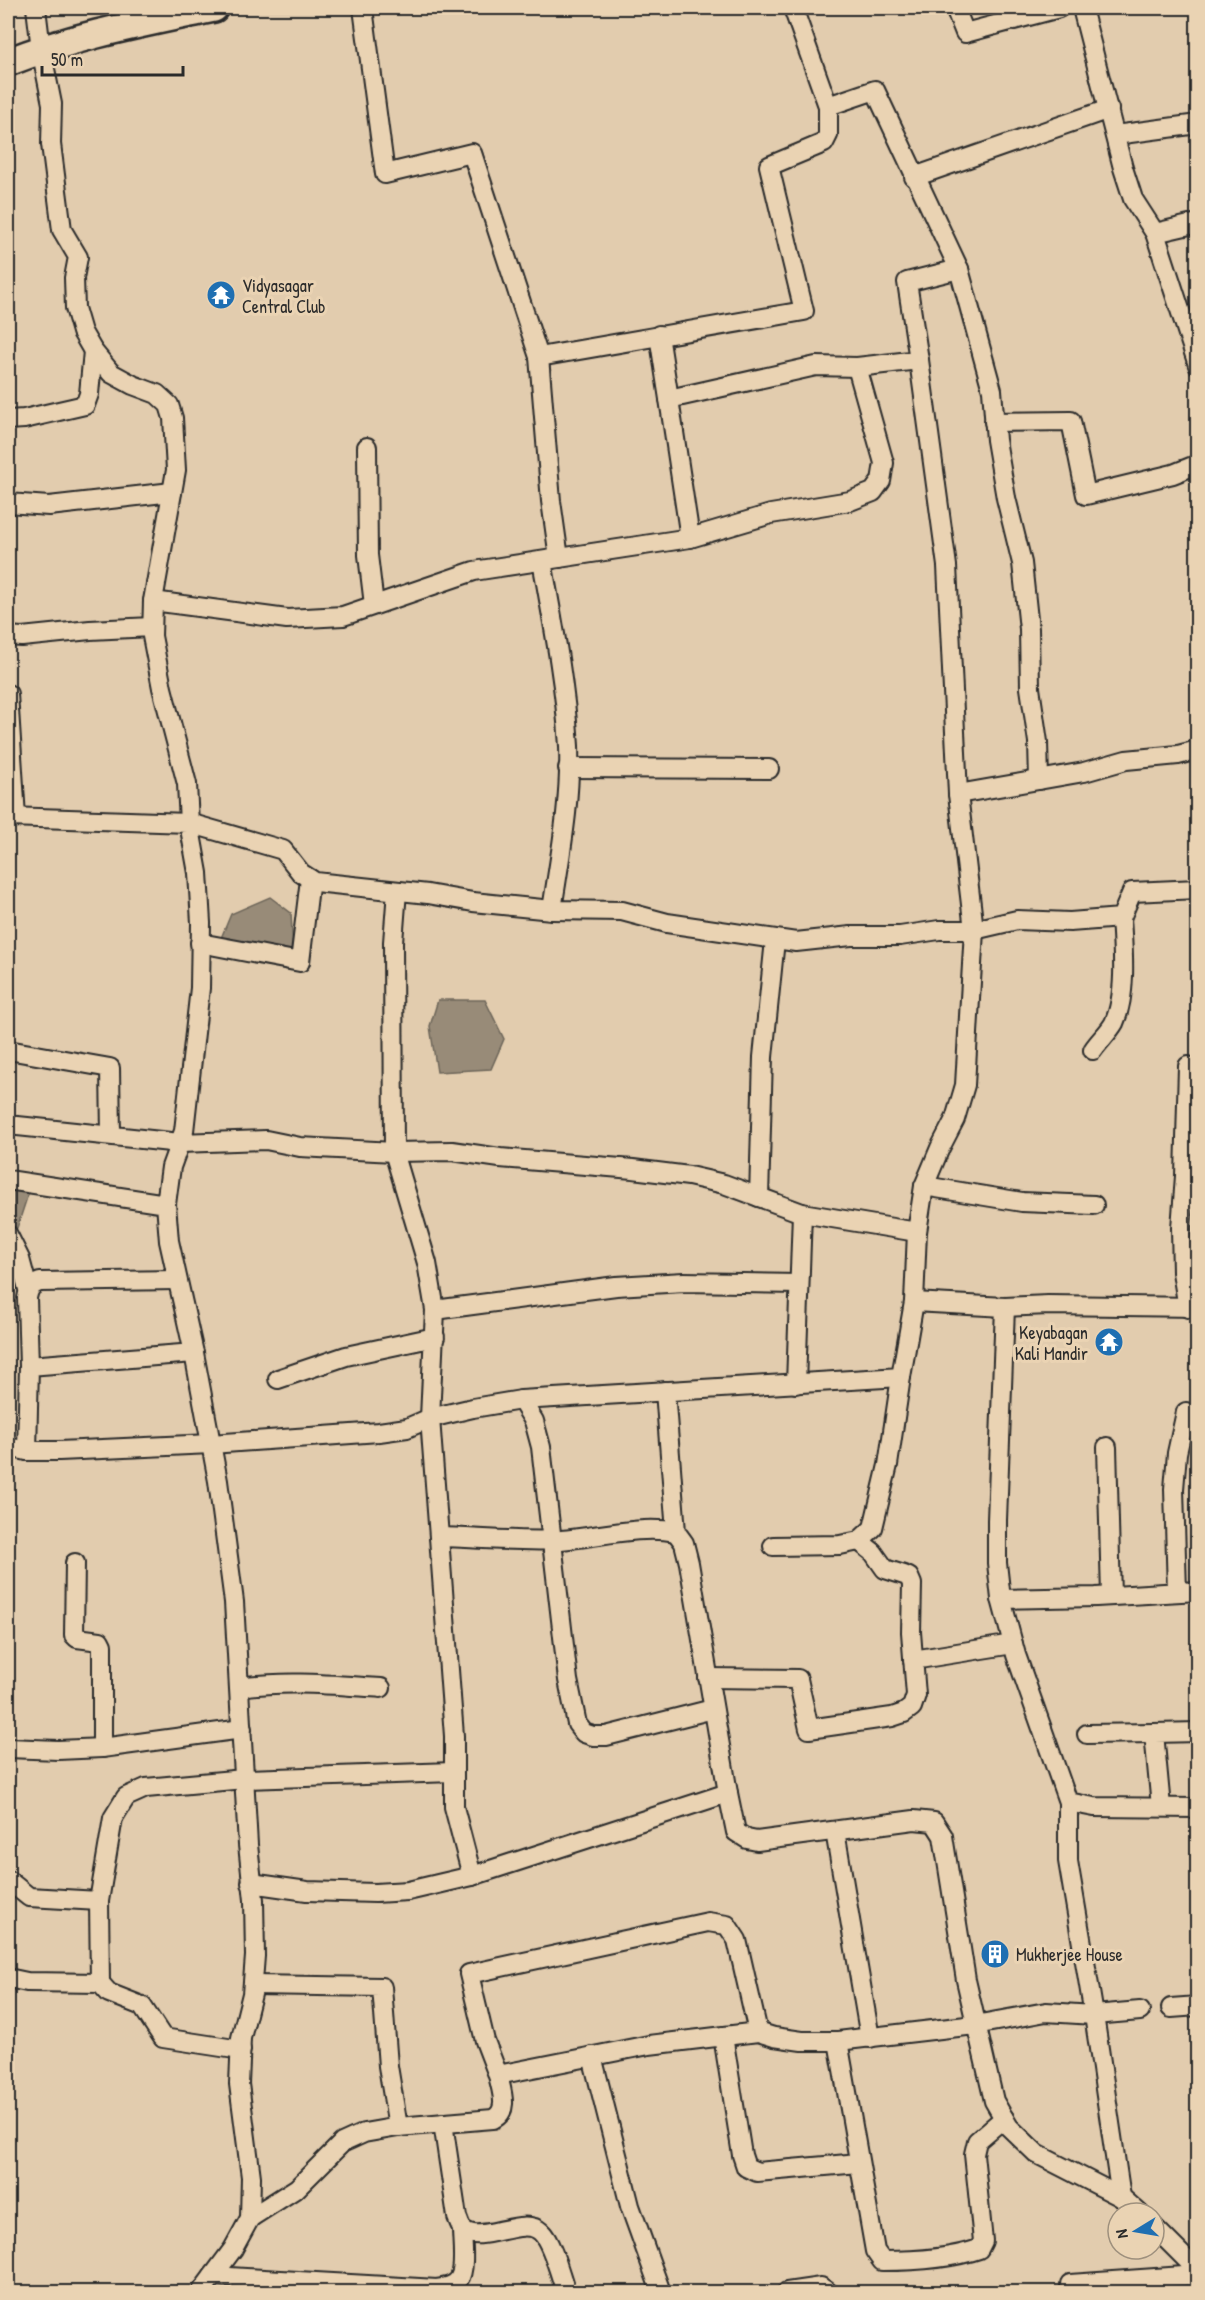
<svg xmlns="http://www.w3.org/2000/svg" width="1205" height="2300" viewBox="0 0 1205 2300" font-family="'Patrick Hand',sans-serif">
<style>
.water{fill:#988b78;stroke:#6c6559;stroke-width:1.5}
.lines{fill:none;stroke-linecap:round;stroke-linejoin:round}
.minor-casing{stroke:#2b2b2b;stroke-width:22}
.primary-casing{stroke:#2b2b2b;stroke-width:32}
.minor{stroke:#ead3b3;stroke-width:18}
.primary{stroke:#ead3b3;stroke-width:27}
.labels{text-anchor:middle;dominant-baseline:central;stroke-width:6;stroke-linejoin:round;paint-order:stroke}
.poi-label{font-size:18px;fill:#2b2b2b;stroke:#ead3b3;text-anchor:start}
</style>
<rect width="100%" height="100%" fill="#e2ccae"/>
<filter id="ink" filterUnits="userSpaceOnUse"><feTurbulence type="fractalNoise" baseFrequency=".0167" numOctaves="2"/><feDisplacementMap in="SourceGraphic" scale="12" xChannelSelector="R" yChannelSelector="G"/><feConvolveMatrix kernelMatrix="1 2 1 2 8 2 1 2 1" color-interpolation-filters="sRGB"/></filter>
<g filter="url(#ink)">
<g class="water">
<path d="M270,897L291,913L293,953L219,943L231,914Z"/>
<path d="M438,1000H485L504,1039L491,1069L437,1072L430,1026Z"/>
<path d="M8,1185L30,1188L17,1228L8,1229Z"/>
</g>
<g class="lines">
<g class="minor-casing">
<g id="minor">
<path d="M36,8L41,49L52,104L51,144L62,230L78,257L74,278L75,308L82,332L93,351L111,373L133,385L157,394L169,405L173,418L176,470L153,601L152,636L162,688L187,784L189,823L283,850L301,873L315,882L428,894L473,902L552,910L622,911L667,923L796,942L851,936H900L939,930H974L958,794L947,566L919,360"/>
<path d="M363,8L385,174L472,153L539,357L551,501L559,558"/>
<path d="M793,8L828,106L875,90L959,269L992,390L996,440L1006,498L1022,563L1029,629L1030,688L1038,742L1039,780"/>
<path d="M955,8L965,33L1059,8"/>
<path d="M1082,8L1123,168L1133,199L1155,233L1198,365"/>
<path d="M1115,135L1198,124"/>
<path d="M914,177L1109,109"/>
<path d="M1155,233L1198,223"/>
<path d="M659,335L669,399"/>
<path d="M539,357L804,311L769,166L824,143L828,135V106"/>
<path d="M8,420L24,419L85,405L89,394L93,351"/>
<path d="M994,422L1071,421L1086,495L1173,474L1198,464"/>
<path d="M367,447L368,555L374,605"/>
<path d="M8,503L49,506L172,492"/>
<path d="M690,538L771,514L850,501L873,492L881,481L884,463L857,367"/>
<path d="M542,561C553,622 565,684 569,746C571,801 560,856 552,910"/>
<path d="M153,601L287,619L343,616L474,571L690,538L669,399L816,366L857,367L919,360L907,282L959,269"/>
<path d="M8,636L22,637L90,630L152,627"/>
<path d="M8,694L16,817"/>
<path d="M568,768L769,769"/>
<path d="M958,794L1084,772L1126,760L1178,755L1198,750"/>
<path d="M8,817L189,823L198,873L201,923L200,988L184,1131L171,1167L166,1204L169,1241L194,1353L218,1481L234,1602L248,1845L254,1900L255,1956L252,1994L241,2038L239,2084L251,2177L250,2218L233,2249L201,2292"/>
<path d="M397,891L393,942L394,1152L427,1263L435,1310L430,1418L454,1736V1807L472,1876"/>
<path d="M200,943L300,962L310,879"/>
<path d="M8,1050L110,1068L111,1135"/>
<path d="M1093,1050C1099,1041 1109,1032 1114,1023C1127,995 1123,949 1121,918"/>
<path d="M1188,1066L1185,1176L1181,1228L1182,1272L1188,1308"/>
<path d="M8,1125L180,1143L266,1140L300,1147L394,1152L452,1151L500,1158L633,1169L689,1176L724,1184L802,1213L917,1232"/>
<path d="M8,1180L166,1204"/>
<path d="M924,1186L1022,1202L1094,1205"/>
<path d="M759,1197L763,1057L775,940"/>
<path d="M8,1235L20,1259L28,1289"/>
<path d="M914,1302L917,1232L924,1186L940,1148L955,1119L965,1085L974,930L1017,920L1070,922L1121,918L1132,892L1198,889"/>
<path d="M435,1310L616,1286L684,1282L799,1284"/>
<path d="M29,1366L27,1298C29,1288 31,1285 40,1282L177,1280"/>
<path d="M278,1379L346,1356L435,1337"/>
<path d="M796,1384L802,1213"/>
<path d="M665,1391L676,1532L684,1543L689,1563L728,1793"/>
<path d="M521,1400L534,1421L541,1447L568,1680L577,1724L584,1733L593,1736H606L713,1709"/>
<path d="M8,1447L27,1451H59L211,1444L379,1432L407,1428L430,1418L473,1408L521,1400L901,1377L914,1302L1005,1307L1048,1305L1198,1307"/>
<path d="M1107,1447L1111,1596"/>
<path d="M27,1451L29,1366L194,1353"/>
<path d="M439,1537C479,1538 520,1542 561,1540C598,1537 640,1525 676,1532"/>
<path d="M773,1546L840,1545L859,1541L873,1528L888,1465L901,1377"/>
<path d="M75,1563L74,1635L77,1638L100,1641L102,1645V1748"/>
<path d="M1177,1592L1174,1489L1177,1453L1186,1412"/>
<path d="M1001,1599L1096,1597L1198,1591"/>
<path d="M913,1660L1013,1644"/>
<path d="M708,1678L798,1679L809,1729L892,1717L904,1713L912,1707L916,1695L911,1632L912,1584L909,1577L904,1575L885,1569L873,1552L859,1541"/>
<path d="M240,1687C287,1680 334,1685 381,1688"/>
<path d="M1087,1734L1154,1733"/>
<path d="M8,1748L58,1750L102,1748L242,1729"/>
<path d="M1068,1802L1094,1807L1198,1808"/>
<path d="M1161,1807L1154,1733L1198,1732"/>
<path d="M835,1831L870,2038"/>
<path d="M8,1880L29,1897L99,1901"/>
<path d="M251,1883L307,1891L375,1893L408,1891L472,1876L728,1793L736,1832L747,1839L757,1841L914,1820L934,1822L943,1836L966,1980L994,2101L1009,2127L1037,2154L1121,2197L1139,2213"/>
<path d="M8,1978L27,1982L100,1983L99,1901L113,1818L126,1797L146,1788L244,1779L453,1772"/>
<path d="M100,1983L109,1993L142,2006L163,2038L241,2050"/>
<path d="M253,1985L382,1987L388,2066L398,2127"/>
<path d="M1171,2008L1198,2006"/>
<path d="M758,2032L649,2045L498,2075L485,2041L469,1974L708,1922L727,1925L737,1940L758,2032L774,2037L802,2041H838L975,2025L1046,2012L1094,2015L1068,1861V1802L1016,1655L1001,1599L997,1563V1520L1005,1307"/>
<path d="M723,2036L742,2155L746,2167L757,2172L859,2163"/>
<path d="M838,2041L875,2251L882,2261C914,2261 950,2259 979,2249L983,2241L974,2154L977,2141L1004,2118"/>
<path d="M592,2056L630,2206L661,2292"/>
<path d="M443,2123L457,2217C459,2221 460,2227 464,2230C481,2245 523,2215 541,2232C552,2242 561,2278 566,2292"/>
<path d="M1121,2197L1094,2015L1140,2011"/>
<path d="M250,2218L297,2188L342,2143L364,2133L398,2127L493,2119C510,2111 501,2090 498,2075"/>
<path d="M1154,2227L1198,2271"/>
<path d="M213,2276L437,2289C444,2288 455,2286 459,2279C466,2269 462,2241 462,2229"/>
<path d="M1070,2284L1198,2275"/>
<path d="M787,2292L821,2287L828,2292"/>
<path d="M1195,2292L1198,2286"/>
</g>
</g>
<g class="primary-casing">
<path id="primary" d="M8,62C74,36 144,23 214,8"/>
</g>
<use href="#minor" class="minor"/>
<use href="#primary" class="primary"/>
</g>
</g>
<defs>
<g id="temple-disc" transform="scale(1.5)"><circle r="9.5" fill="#1f6fb2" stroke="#ead3b3"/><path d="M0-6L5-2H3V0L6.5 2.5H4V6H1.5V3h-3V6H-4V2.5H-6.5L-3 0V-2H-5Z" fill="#fff"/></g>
<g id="building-disc" transform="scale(1.5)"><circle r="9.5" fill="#1f6fb2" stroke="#ead3b3"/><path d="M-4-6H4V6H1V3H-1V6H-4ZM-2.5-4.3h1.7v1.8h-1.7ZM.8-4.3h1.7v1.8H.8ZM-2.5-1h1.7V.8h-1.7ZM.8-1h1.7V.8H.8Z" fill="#fff"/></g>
</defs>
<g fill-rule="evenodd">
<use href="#temple-disc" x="221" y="295"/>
<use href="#temple-disc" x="1109" y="1342"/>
<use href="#building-disc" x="995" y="1954"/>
</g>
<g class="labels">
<g class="poi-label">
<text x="242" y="285">Vidyasagar<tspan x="242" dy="21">Central Club</tspan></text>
<text x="1088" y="1332" text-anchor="end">Keyabagan<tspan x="1088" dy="21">Kali Mandir</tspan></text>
<text x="1016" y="1954">Mukherjee House</text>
</g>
</g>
<rect width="1205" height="2300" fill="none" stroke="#ead3b3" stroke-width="30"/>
<rect x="15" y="15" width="1175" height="2270" fill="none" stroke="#2b2b2b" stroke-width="2" filter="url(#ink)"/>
<g transform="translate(1136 2231) rotate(259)"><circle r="28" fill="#ead3b3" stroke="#9e907d" stroke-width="1.5"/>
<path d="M0-4.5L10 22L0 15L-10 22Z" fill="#1f6fb2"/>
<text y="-9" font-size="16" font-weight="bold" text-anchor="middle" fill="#2b2b2b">N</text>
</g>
<path d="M42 66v9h141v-9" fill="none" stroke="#2b2b2b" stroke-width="3"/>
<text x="51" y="66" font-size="18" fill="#2b2b2b" stroke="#ead3b3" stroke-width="4.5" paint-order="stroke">50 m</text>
</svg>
